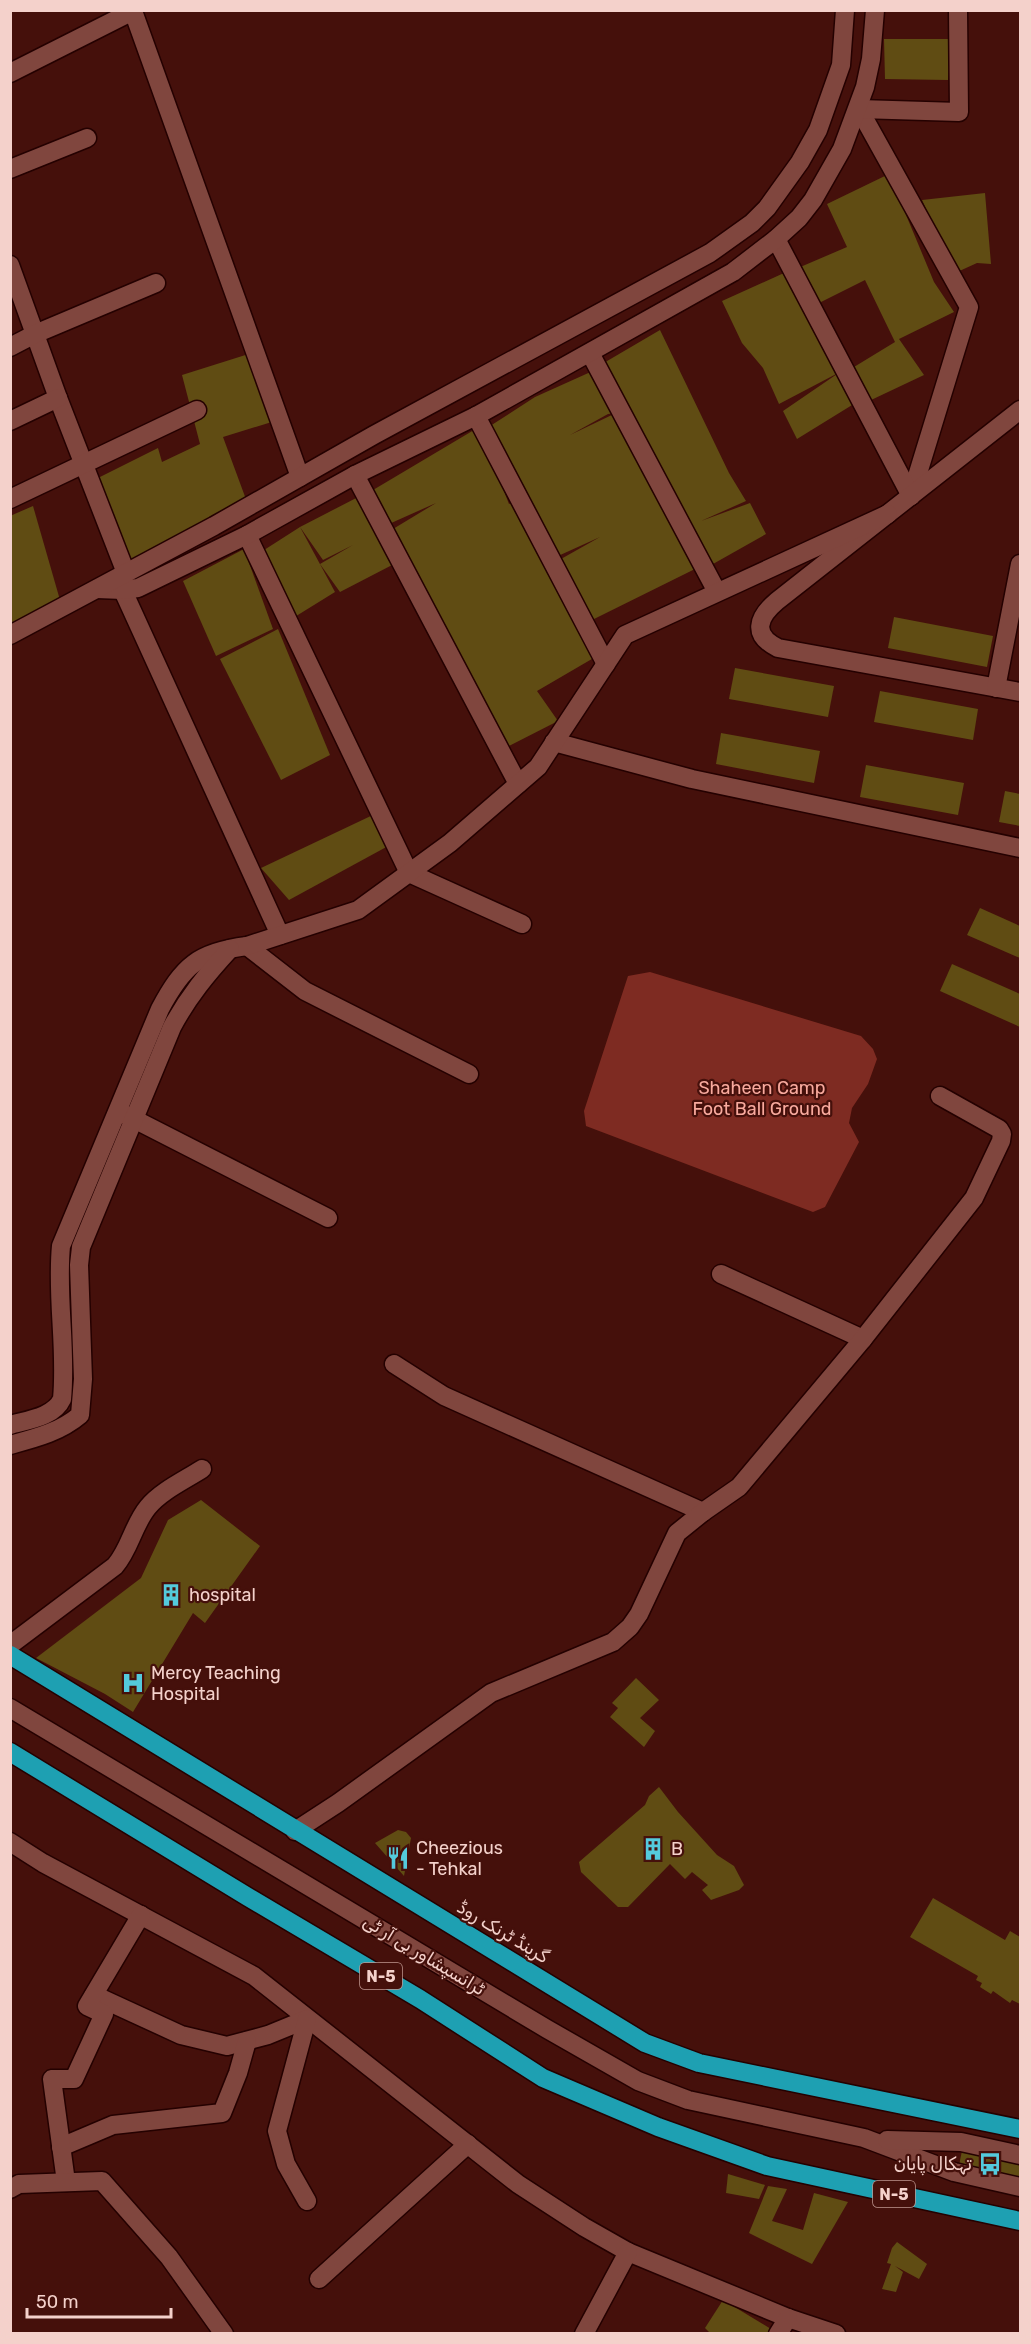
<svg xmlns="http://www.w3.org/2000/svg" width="1031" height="2344" viewBox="0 0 1031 2344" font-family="Rubik,Vazirmatn,sans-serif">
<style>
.green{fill:#7e2b22}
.building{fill:#604c13}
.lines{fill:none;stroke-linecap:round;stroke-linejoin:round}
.minor-casing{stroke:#240100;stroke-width:21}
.highway-casing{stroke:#240100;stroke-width:21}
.minor{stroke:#80463e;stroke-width:18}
.highway{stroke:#1ea0b2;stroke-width:18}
.labels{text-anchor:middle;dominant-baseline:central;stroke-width:4.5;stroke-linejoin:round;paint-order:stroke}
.shield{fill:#45100b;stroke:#c09791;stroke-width:1.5}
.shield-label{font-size:16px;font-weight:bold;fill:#f4d1cb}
.park-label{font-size:18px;fill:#f9aa9e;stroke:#45100b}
.poi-label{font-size:18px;fill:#f4d1cb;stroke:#45100b;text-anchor:start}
.street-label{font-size:18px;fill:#f4d1cb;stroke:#45100b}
</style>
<rect width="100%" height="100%" fill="#45100b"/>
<path class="green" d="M650,972L861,1036L873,1049L877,1059L868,1084L852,1108L849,1123L859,1142L825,1207L813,1212L586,1126L584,1111L628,976Z"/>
<g class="building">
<path d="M884,39H952L948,80L885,79Z"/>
<path d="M889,174L934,282L954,312L899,339L924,375L869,401L854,367L895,342L865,280L817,304L798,268L847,247L827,204Z"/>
<path d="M985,193L991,264L977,263L955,273L922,200Z"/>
<path d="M784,273L818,340L823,338L857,402L797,439L783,411L840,372L779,404L763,368L742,343L722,301Z"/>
<path d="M660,330L729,473L746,501L701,521L750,503L766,534L713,564L629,406L625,409L602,364Z"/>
<path d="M255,352L275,421L223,437L247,502L129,565L90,482L158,448L162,462L200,444L182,375Z"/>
<path d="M595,370L616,413L608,414L570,435L616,413L697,568L590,621L561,559L600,537L558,556L487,428L535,397Z"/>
<path d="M479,427L509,504L516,501L597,656L537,691L558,721L505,748L393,529L436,503L389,524L368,493Z"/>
<path d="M362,495L396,563L340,592L320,564L353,545L323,560L300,527L335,592L293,618L261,552L300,527Z"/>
<path d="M33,506L62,607L10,629V516Z"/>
<path d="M244,549L273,629L216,656L183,581Z"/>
<path d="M894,617L993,636L987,667L888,648Z"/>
<path d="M278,629L330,755L281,780L220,659Z"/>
<path d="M735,668L834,686L828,717L729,699Z"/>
<path d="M880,691L978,709L973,740L874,722Z"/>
<path d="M721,733L820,751L814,783L716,764Z"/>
<path d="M866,765L964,783L958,815L860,797Z"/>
<path d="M1005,791L1020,794V826L999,822Z"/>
<path d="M375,814L390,845L289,900L261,868Z"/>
<path d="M980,908L1020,926V958L967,935Z"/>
<path d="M952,964L1020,994V1027L940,991Z"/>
<path d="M201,1500L260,1546L205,1623L193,1613L133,1712L105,1694L36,1658L141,1578L168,1520Z"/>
<path d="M636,1678L659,1700L640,1718L655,1731L644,1747L610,1717L618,1708L612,1703Z"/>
<path d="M659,1787L678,1812L717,1855L734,1866L744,1885L739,1890L711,1900L702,1890L708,1885L692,1872L685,1879L670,1864L628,1907H618L581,1872L579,1862L645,1805L649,1796Z"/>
<path d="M398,1830L406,1832L411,1838L404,1876L375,1843Z"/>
<path d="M933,1898L1005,1940L1010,1931L1020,1937V2004L1012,2000L1010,2003L993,1991L991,1994L980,1987L982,1983L976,1980L978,1976L910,1937Z"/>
<path d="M963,2146L1020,2159V2183L958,2170Z"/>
<path d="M728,2174L765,2185L759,2199L726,2193Z"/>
<path d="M768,2186L787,2189L772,2221L803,2230L814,2193L848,2202L812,2264L749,2233Z"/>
<path d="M897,2242L927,2264L919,2279L895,2266L903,2272L896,2292L882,2289L891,2264L887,2263L892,2248Z"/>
<path d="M723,2300L776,2332L775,2334H711L705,2328Z"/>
</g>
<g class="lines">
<g class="minor-casing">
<g id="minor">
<path d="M10,73L133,11L300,477"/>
<path d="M859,109L969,307L911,496"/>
<path d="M859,109L959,112L958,10"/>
<path d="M10,169L87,138"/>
<path d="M776,239L911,496"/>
<path d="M10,265L58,398L126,573"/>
<path d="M10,347L35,334L156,283"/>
<path d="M590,353L717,592"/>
<path d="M1020,410L777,601C757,618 752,635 778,648L1020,692"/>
<path d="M476,416L606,664"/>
<path d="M10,421L58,398"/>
<path d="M355,475L518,784"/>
<path d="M10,499L197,410"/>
<path d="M247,535L409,873L522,924"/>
<path d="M119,582L280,935"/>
<path d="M97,589L123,590L138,588L247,535L355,475L476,416L733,272L776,239L799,218L813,200L842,149L865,87L871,59L875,10"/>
<path d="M10,635L214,526L374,435L710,253L752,223L767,208L800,162L818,130L841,65L845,10"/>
<path d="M996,688L1020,564"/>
<path d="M554,742L692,779L1020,848"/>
<path d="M247,946L305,991L469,1074"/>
<path d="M124,1114L328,1218"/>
<path d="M721,1274L863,1339"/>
<path d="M394,1364L444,1396L703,1512"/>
<path d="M10,1425C28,1420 54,1417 62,1399C67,1348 56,1297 61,1246L160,1009C183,966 198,952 247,946L358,910L450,843L538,767L625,635L888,514"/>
<path d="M10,1445C36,1438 60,1432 80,1415L83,1379L79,1265L81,1247L172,1027C188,997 207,974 230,949"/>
<path d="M10,1645L115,1566C130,1549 133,1525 148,1507C161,1491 185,1480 202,1469"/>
<path d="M10,1708L547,2029L638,2081L688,2100L864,2138L954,2172L1020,2187"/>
<path d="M295,1831L338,1803L491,1693L613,1642L630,1627L639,1614L677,1533L703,1512L739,1487L863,1339L974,1198L1001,1141L1002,1134L999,1129L940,1096"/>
<path d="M10,1842L43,1863L254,1976L518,2184L584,2227L628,2252L788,2318L836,2334"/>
<path d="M94,1995L181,2035L227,2046L268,2035L307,2019"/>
<path d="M887,2140L961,2142L1020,2155"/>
<path d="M61,2147L113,2125L222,2113L238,2073L247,2041"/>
<path d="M66,2182L52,2079H74L104,2014L87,2006L141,1915"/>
<path d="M10,2189L19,2184L102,2181L169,2257L224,2334"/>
<path d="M307,2201L286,2164L277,2131L307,2019"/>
<path d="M319,2279L468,2144"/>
<path d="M584,2334L628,2252"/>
<path d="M778,2334L788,2318"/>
</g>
</g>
<g class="highway-casing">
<g id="highway">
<path d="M10,1655L645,2043L699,2063L1020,2129"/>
<path d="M10,1752L248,1897L420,1999L543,2078L658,2127L767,2166L1020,2221"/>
</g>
</g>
<use href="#minor" class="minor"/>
<use href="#highway" class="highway"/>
</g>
<defs>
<g id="building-bare" transform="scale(1.8)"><path d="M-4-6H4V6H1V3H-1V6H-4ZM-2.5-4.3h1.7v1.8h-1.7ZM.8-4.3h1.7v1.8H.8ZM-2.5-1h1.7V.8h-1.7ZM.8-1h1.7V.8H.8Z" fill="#54cadc" stroke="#45100b" stroke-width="2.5" paint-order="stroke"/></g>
<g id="hospital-bare" transform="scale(1.8)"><path d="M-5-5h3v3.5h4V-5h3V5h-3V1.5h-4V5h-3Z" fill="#54cadc" stroke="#45100b" stroke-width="2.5" paint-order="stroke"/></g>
<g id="restaurant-bare" transform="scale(1.8)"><path d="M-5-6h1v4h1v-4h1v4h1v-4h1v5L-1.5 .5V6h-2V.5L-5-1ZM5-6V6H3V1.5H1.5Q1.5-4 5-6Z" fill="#54cadc" stroke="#45100b" stroke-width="2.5" paint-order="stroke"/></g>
<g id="bus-bare" transform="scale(1.8)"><path d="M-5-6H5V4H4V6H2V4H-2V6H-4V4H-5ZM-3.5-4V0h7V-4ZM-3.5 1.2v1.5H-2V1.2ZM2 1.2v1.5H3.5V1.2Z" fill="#54cadc" stroke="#45100b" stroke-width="2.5" paint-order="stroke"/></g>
</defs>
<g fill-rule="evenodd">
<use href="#building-bare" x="171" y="1595"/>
<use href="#hospital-bare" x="133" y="1683"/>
<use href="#building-bare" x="653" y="1849"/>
<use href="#restaurant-bare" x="398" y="1858"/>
<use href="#bus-bare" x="990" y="2164"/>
</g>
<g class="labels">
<g class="shield">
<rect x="360" y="1963" width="42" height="26" rx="4.5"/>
<rect x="873" y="2181" width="42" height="26" rx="4.5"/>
</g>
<g class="shield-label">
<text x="381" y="1976">N-5</text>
<text x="894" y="2194">N-5</text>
</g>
<g class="park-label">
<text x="762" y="1088">Shaheen Camp<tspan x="762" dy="21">Foot Ball Ground</tspan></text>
</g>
<g class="poi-label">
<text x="189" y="1595">hospital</text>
<text x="151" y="1673">Mercy Teaching<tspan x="151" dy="21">Hospital</tspan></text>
<text x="416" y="1848">Cheezious<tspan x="416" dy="21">- Tehkal</tspan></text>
<text x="671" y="1849">B</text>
<text x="972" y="2164" text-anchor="end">تہکال پایان</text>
</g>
<g class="street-label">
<text transform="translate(503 1932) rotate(31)">گرینڈ ٹرنک روڈ</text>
<text transform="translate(424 1955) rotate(31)">ٹرانسپشاور بی آر ٹی</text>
</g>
</g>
<rect width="1031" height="2344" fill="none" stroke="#f4d1cb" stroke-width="24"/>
<path d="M27 2308v9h144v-9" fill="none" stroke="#f4d1cb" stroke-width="3"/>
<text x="36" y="2308" font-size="18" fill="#f4d1cb" stroke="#45100b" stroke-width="4.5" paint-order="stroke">50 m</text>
</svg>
